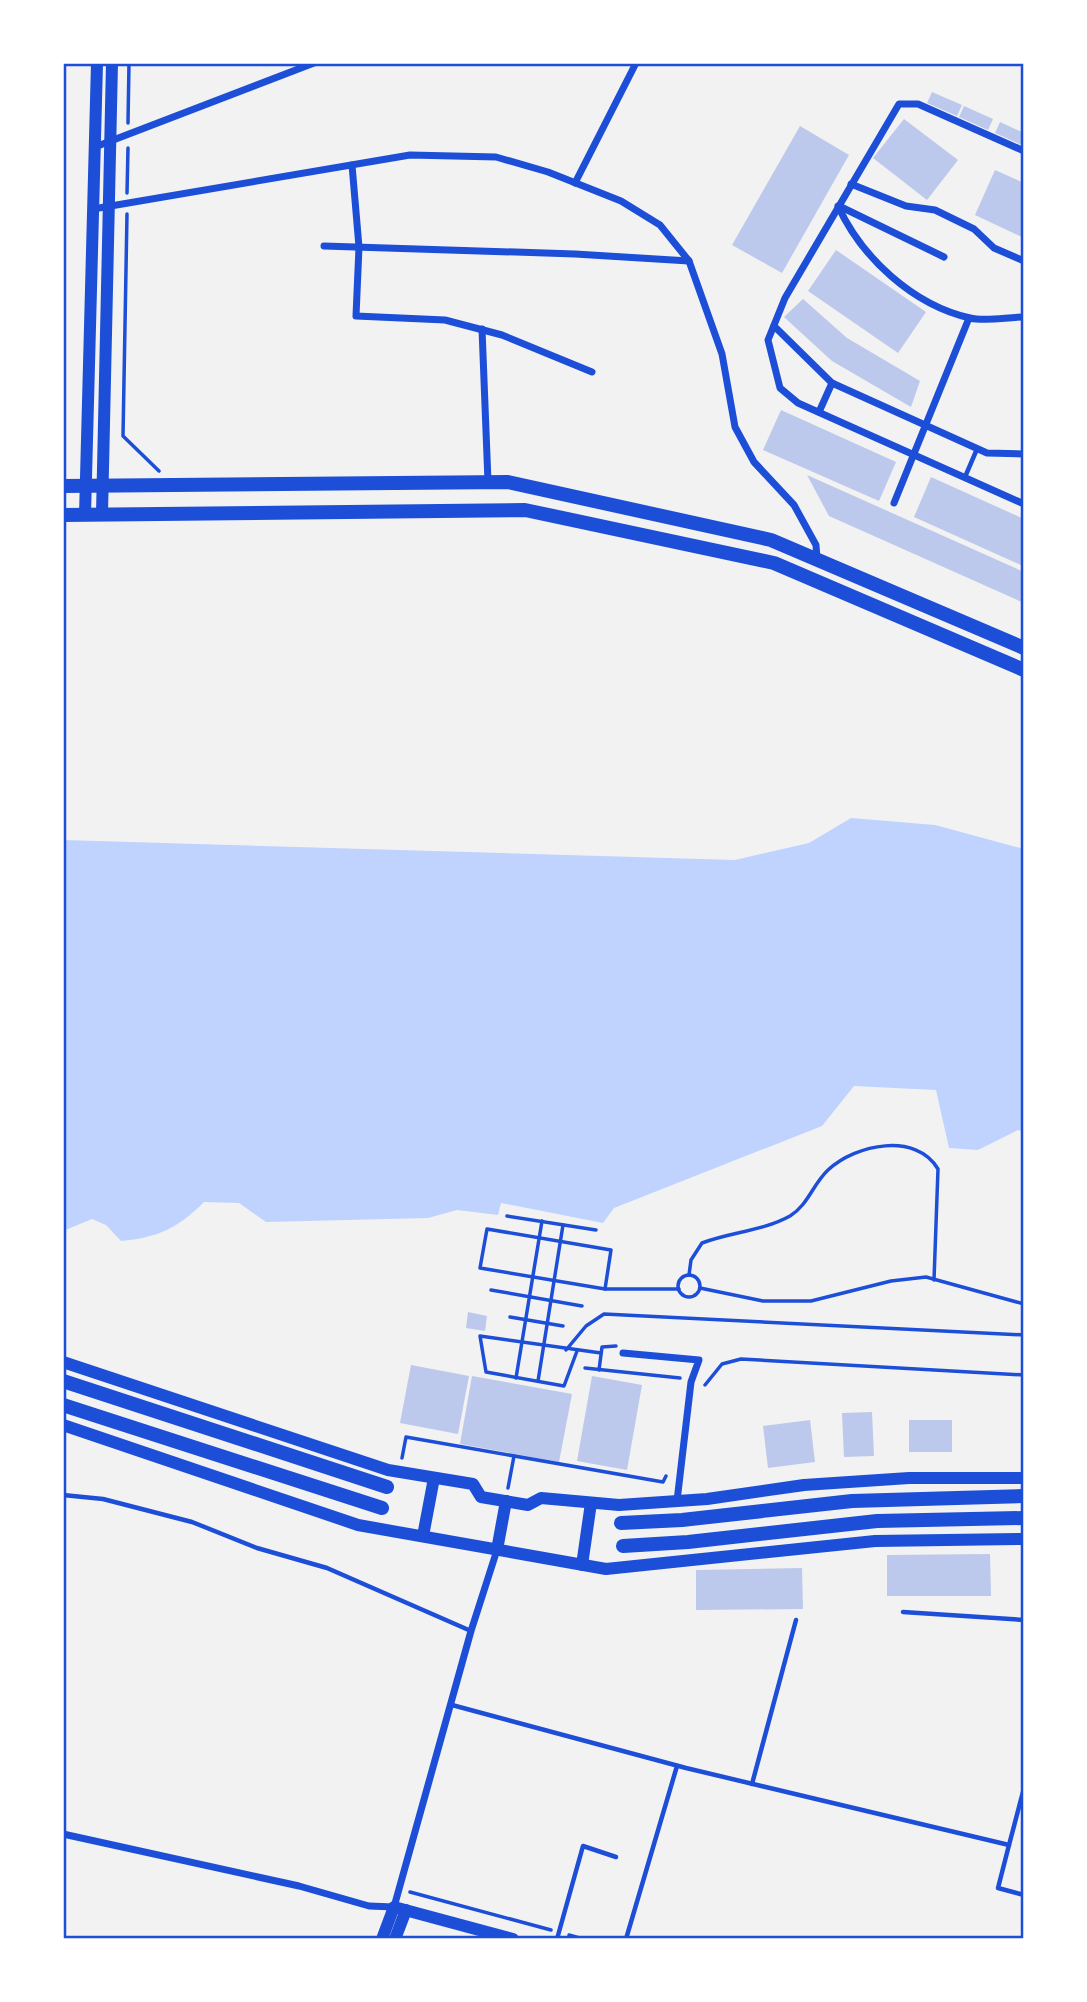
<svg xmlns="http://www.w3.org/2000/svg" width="1087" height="2002" viewBox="0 0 1087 2002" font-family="'Playfair Display',serif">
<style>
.water{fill:#bfd3fe}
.building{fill:#bdc9ec}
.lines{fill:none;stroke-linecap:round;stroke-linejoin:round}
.path{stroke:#1d4ed8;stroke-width:3.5}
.service{stroke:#1d4ed8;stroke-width:4.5}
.minor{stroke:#1d4ed8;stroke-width:7}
.tertiary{stroke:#1d4ed8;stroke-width:12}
.secondary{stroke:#1d4ed8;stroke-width:14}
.neatline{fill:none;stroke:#1d4ed8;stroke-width:2.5}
</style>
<rect width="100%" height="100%" fill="#f2f2f2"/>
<path class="water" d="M851,818L935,825L1024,849V1132L1018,1130L978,1150L949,1148L936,1090L854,1086L822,1126L614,1208L603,1223L501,1203L498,1215L457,1210L428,1218L266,1222L239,1203L204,1202C178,1228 157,1238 121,1241L106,1225L92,1219L63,1231V840L735,860L809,843Z"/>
<g class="building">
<path d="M932,92L962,105L957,116L927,103Z"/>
<path d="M964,106L993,119L988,130L959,117Z"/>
<path d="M904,119L958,160L927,200L873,158Z"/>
<path d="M1000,122L1024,133V146L995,133Z"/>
<path d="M800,126L849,155L782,273L732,245Z"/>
<path d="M995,170L1024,183V238L975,215Z"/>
<path d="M836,250L926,312L898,353L808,291Z"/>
<path d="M803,299L847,338L920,381L911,407L832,361L784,317Z"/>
<path d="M781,410L896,462L879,501L763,450Z"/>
<path d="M807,475L1024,572V603L829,516Z"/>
<path d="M931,477L1024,519L1021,565L914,517Z"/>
<path d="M468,1312L487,1316L485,1331L466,1328Z"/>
<path d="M411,1365L469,1376L458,1434L400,1423Z"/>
<path d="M472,1376L572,1394L559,1462L460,1444Z"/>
<path d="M592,1376L642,1385L627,1470L577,1461Z"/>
<path d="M872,1412L874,1456L844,1457L842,1413Z"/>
<path d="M810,1420L815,1462L768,1468L763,1426Z"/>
<rect x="909" y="1420" width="43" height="32"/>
<path d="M990,1554L991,1596H887V1555Z"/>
<path d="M802,1568L803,1609L696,1610V1570Z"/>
</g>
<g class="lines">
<g class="path">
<path d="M128,123L129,63"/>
<path d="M127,193L128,148"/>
<path d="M127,214L123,436L159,471"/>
<path d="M507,1216L596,1230"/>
<path d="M487,1229L611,1250L605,1289L480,1268Z"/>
<path d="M689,1275L691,1260L702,1243C731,1232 763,1231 790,1216C808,1205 813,1184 828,1170C856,1144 916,1132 938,1169L934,1280"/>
<circle cx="689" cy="1286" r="11"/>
<path d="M700,1288L763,1301H811L891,1281L926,1277L1024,1304"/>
<path d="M605,1289H679"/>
<path d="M491,1290L582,1306"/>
<path d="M510,1317L563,1326"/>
<path d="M566,1350L586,1326L604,1314L1024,1335"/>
<path d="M577,1351L564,1386L486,1372L480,1336L601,1353"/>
<path d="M585,1368L680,1378"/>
<path d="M599,1370L602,1347L616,1346"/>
<path d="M516,1378L542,1221"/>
<path d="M538,1381L563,1225"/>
<path d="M705,1385L722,1364L741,1359L1024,1375"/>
<path d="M402,1458L406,1437L663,1482L666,1476"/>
<path d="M508,1488L514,1456"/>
<path d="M410,1892L551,1930"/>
<path d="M569,1935L583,1939"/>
</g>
<g class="service">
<path d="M965,477L977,449"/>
<path d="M63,1495L103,1499L192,1522L257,1548L327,1568L471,1631"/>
<path d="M903,1612L1024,1620"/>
<path d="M452,1705L686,1768L1009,1845L1024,1788"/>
<path d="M752,1784L796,1620"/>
<path d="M1009,1845L998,1888L1024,1895"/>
<path d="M557,1939L583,1846L616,1857"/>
<path d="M626,1939L677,1766"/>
</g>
<g class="minor">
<path d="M95,147L314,63"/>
<path d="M1024,151L918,104H899L785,298L768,340L780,388L798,403L1024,504"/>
<path d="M352,165L359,247L356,316L445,320L502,335L592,372"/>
<path d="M575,183L636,63"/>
<path d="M851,184L906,206L935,210L974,229L994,248L1024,261"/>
<path d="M838,206C862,258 913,305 970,318C986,322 1007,317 1024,317"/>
<path d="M839,206L944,257"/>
<path d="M93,209L410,155L496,157L548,172L621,201L660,225L689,261L722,354L735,427L754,462L794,505L816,545L817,559"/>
<path d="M324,246L575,254L689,261"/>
<path d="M774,326L832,383L987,453L1024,454"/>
<path d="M482,329L488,482"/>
<path d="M819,412L832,383"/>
<path d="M894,503L969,318"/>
<path d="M623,1353L699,1360L691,1382L677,1501"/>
<path d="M63,1834L299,1886L369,1906L394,1907L471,1631L497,1550"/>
</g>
<g class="tertiary">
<path d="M102,514L112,63"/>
<path d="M85,515L97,63"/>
<path d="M63,1362L388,1470L473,1484L481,1497L528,1505L541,1498L619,1505L707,1499L804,1485L909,1478H1024"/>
<path d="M63,1425L358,1525L606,1569L875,1541L1024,1539"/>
<path d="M423,1536L434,1478"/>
<path d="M497,1550L506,1501"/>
<path d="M582,1565L591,1503"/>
<path d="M382,1939L394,1907L513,1939"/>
<path d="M395,1939L406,1910"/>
</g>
<g class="secondary">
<path d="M63,486L508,482L771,540L1024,648"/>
<path d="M63,515L525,510L774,563L1024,670"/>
<path d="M63,1381L387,1487"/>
<path d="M63,1405L382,1508"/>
<path d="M621,1523L682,1520L852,1501L1024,1496"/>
<path d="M623,1546L688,1542L877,1521L1024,1518"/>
</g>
</g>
<rect width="1087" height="2002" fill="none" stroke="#ffffff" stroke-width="130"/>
<rect x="65" y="65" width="957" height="1872" class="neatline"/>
</svg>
